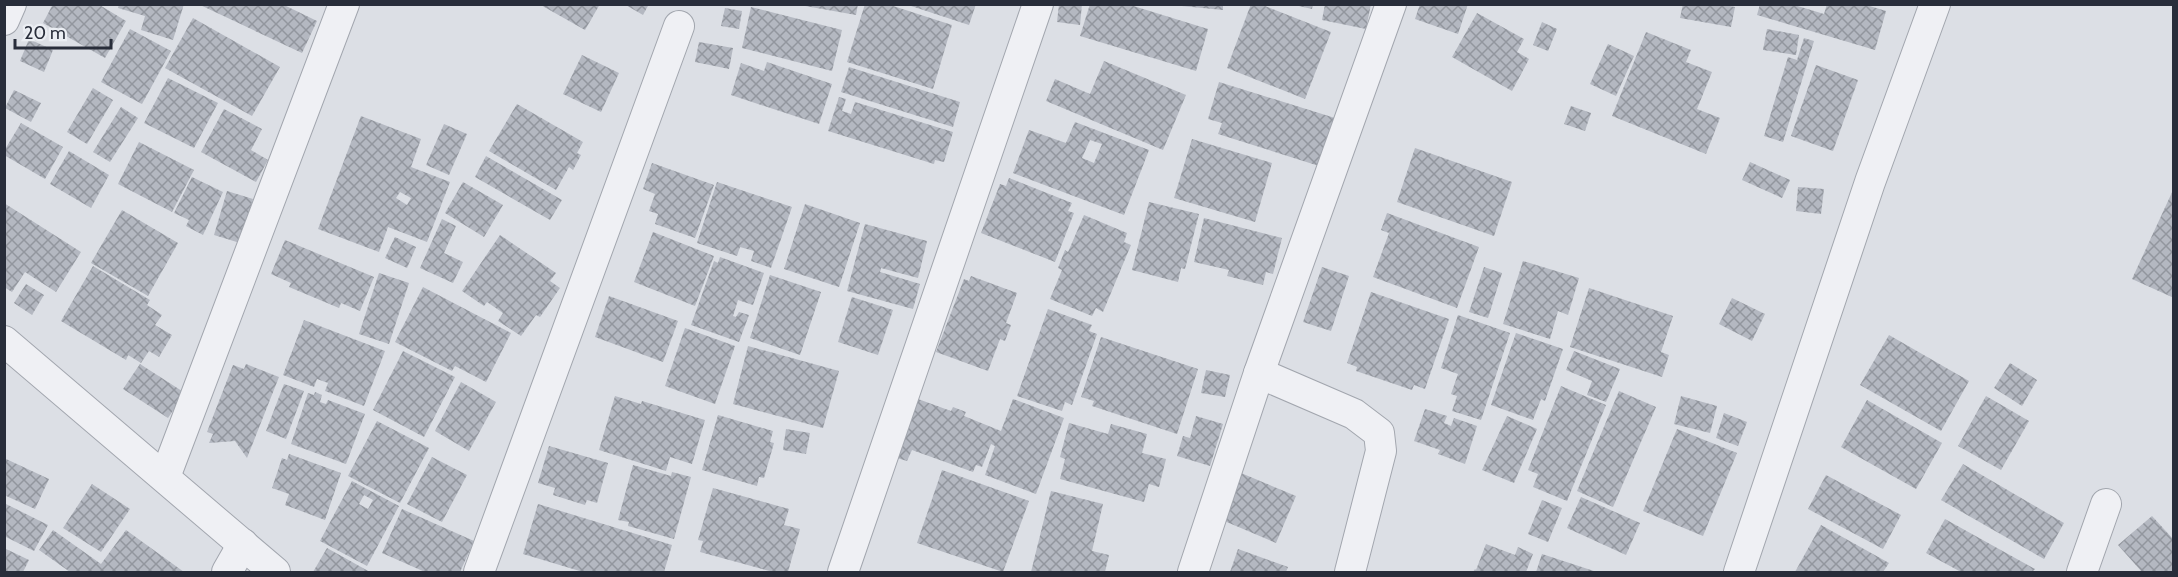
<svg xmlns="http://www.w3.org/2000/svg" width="2178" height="577" viewBox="0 0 2178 577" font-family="Cabin,sans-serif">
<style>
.building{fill:url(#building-cross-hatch);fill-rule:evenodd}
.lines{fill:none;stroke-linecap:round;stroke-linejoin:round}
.street-casing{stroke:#a2a6ae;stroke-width:32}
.street{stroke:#eff0f4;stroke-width:30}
</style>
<defs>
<pattern id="building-cross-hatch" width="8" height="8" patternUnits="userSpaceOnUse" patternTransform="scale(1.5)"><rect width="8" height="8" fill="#b4b8c1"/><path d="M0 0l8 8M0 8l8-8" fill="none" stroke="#92969e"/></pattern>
</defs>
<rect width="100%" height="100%" fill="#dcdfe5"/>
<g class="building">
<path d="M53,4H98L126,21L105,58L43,23Z"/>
<path d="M119,4H184L173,40L141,30L145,16L118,8Z"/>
<path d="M198,4H282L317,21L302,53Z"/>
<path d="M539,4H600L585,30Z"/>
<path d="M624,4H649L643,15Z"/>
<path d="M794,4H858L856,15Z"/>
<path d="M865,4H887L952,25L933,89L847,62Z"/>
<path d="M905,4H976L969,25Z"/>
<path d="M1059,4H1082L1080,25L1057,22Z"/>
<path d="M1090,4H1127L1208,29L1196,71L1080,36Z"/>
<path d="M1182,4H1223V10L1182,6Z"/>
<path d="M1251,4H1260L1331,32L1305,99L1227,68Z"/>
<path d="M1290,4H1313L1312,9Z"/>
<path d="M1325,4H1371L1366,29L1322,20Z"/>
<path d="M1420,4H1468L1458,34L1415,19Z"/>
<path d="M1683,4H1720L1735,7L1731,27L1680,18Z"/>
<path d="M1760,4H1791L1824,14L1827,4H1863L1886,11L1875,50L1757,15Z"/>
<path d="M751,7L842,30L832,71L742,48Z"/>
<path d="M725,8L742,11L739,29L721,26Z"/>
<path d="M1477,13L1524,39L1517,52L1529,59L1512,91L1452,57Z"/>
<path d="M193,18L280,67L252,116L165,68Z"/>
<path d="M1542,22L1557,29L1548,51L1533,45Z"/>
<path d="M130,29L171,51L142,104L101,82Z"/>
<path d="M1767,29L1799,35L1796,55L1763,50Z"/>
<path d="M1646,32L1691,50L1686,62L1712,72L1697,109L1720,118L1706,154L1612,116Z"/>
<path d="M1804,38L1814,41L1783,142L1764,136L1788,57L1797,60Z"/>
<path d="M29,39L53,50L44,72L20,61Z"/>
<path d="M699,42L733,48L729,69L695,62Z"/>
<path d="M1608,44L1634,56L1616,96L1590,84Z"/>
<path d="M582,55L619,73L601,112L563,94Z"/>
<path d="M1104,61L1186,95L1163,150L1046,101L1055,79L1090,94Z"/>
<path d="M767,62L832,84L819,124L731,95L741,63L764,71Z"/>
<path d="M1816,65L1858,80L1833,151L1791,136Z"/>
<path d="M849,67L960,102L953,127L841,92Z"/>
<path d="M168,78L218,103L194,148L144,123Z"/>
<path d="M1219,82L1335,118L1319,166L1218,134L1222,123L1208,119Z"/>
<path d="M93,88L113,100L87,144L67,132Z"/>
<path d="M14,90L41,103L31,122L5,108Z"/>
<path d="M839,97L846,99L842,111L851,114L855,102L953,132L944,162L935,160L934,164L828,131Z"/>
<path d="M517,104L583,142L577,153L581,155L573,170L569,167L556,190L489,151Z"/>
<path d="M1571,106L1591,113L1585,131L1564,124Z"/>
<path d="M121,107L138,118L110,162L93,152Z"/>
<path d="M224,109L262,129L251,150L268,160L256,182L201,152Z"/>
<path d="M361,116L421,139L411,167L450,182L427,242L388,227L379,252L318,229ZM400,192L411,198L407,205L396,198Z"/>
<path d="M1075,122L1149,150L1124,215L1013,173L1029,130L1066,143ZM1090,140L1102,144L1094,163L1082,158Z"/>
<path d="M21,123L63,147L45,179L4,155V151Z"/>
<path d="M444,124L467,134L449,175L426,165Z"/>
<path d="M1192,139L1272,163L1255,222L1174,198Z"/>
<path d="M139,142L194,170L172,212L118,184Z"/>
<path d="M1415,148L1512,182L1494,236L1397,202Z"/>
<path d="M69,151L109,175L91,208L50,184Z"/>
<path d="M486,156L562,200L550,220L475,177Z"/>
<path d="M1750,162L1790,180L1782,198L1742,180Z"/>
<path d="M652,163L714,185L695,238L655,224L658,214L649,211L655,194L643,189Z"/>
<path d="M192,177L223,192L203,235L186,226L189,220L174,213Z"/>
<path d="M1009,178L1072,203L1068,211L1074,213L1055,262L981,233L1000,184L1006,186Z"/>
<path d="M463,182L503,205L484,237L445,213Z"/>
<path d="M717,182L792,207L771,268L751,261L754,251L740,247L737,256L697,243Z"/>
<path d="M1798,187L1824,189L1821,214L1796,211Z"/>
<path d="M2174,188V298L2132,279Z"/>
<path d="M227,191L253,199L240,243L214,235Z"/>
<path d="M1149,202L1199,214L1185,269L1181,268L1178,282L1132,270Z"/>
<path d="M4,203L81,252L56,292L25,272L12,292L4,287Z"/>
<path d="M805,204L860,223L839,287L784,269Z"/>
<path d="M122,210L178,243L148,296L91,263Z"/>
<path d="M1387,213L1479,247L1457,308L1373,277L1389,233L1381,230Z"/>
<path d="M1084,215L1127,233L1124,242L1131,245L1103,312L1096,308L1092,316L1050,299L1062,270L1058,268L1065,250L1068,252Z"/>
<path d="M1204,218L1282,238L1273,274L1266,272L1263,285L1227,276L1229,270L1194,262Z"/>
<path d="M442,219L456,226L444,253L463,262L453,283L420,268Z"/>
<path d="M865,224L927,241L918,278L881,268L880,272L920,284L913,309L847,291Z"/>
<path d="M653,232L714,256L695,306L634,282Z"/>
<path d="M500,235L556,273L550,281L560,288L540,317L536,315L521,336L498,321L503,313L487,302L484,306L462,291Z"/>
<path d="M395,237L416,247L407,268L385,258Z"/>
<path d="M285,240L374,277L360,311L341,303L339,308L289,287L291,283L271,274Z"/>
<path d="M720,257L764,273L753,305L738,300L733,316L736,317L739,312L749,315L739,342L691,325L714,261L718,263Z"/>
<path d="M1523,261L1579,278L1568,315L1558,311L1550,339L1503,324Z"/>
<path d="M93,266L150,300L147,305L162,315L155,325L172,335L159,357L149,351L141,363L128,355L126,360L61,321Z"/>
<path d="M1322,267L1349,276L1331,331L1303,322Z"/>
<path d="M1484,267L1502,273L1488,318L1469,312Z"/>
<path d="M379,273L409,283L389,344L359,334Z"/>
<path d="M770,275L821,292L800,355L750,338Z"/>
<path d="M971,276L1017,293L1006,323L1011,325L1005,341L1000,339L988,371L936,352L964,279L969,281Z"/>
<path d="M26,284L44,295L32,315L14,303Z"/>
<path d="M423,287L511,333L486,382L455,366L452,371L395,342Z"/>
<path d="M1589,288L1673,316L1661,352L1669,355L1662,377L1570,347Z"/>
<path d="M1371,292L1449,319L1425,389L1414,385L1412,390L1356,371L1357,367L1347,363Z"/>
<path d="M609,296L678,321L663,362L595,337Z"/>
<path d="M852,297L893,310L878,355L838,342Z"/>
<path d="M1732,298L1765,314L1752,341L1719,324Z"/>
<path d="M1048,309L1092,325L1089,331L1097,334L1072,405L1065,402L1062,411L1017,396Z"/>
<path d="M1458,315L1510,333L1481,420L1452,411L1457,396L1451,394L1458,374L1441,368Z"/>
<path d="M304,320L385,351L364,406L325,391L328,383L317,379L314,387L283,375Z"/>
<path d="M685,328L735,346L715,404L665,386Z"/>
<path d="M1516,333L1563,349L1545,401L1541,399L1533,420L1491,405Z"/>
<path d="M1889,335L1969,381L1941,431L1860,385Z"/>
<path d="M1101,337L1198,369L1177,434L1092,406L1094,401L1081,397Z"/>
<path d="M748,346L839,371L823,428L733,404Z"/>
<path d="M403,351L455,377L424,437L373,410Z"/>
<path d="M1574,351L1620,369L1606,402L1587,395L1592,381L1566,370Z"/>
<path d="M2010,363L2037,380L2022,406L1994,388Z"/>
<path d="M140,364L185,393L168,418L123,389Z"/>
<path d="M246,364L279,377L247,458L235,441L209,443L213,434L207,432L233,365L244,369Z"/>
<path d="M1206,370L1230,375L1225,397L1201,393Z"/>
<path d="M461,382L496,402L469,451L435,431Z"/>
<path d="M284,384L304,391L286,439L266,431Z"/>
<path d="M1561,386L1606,405L1567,501L1533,487L1538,474L1528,470Z"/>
<path d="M1619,391L1656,407L1613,507L1577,491Z"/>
<path d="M315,392L322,395L320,402L326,404L328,400L365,414L346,464L291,444L308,393L314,395Z"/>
<path d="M615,396L641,404L642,401L705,420L692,464L670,457L666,471L599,450Z"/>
<path d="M1681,396L1717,406L1710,433L1674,424Z"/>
<path d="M1986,396L2029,421L2001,470L1958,446Z"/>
<path d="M918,399L951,411L953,407L966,412L964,416L1001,431L1013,399L1064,418L1036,494L985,475L995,446L991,444L982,467L976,465L973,472L912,450L907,461L897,458Z"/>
<path d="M1867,400L1942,443L1916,489L1841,447Z"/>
<path d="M1425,409L1447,416L1444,423L1451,426L1454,418L1477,426L1465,464L1438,454L1440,450L1414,441Z"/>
<path d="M1724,413L1747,422L1738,446L1716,438Z"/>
<path d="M718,415L773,431L770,442L774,443L764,478L759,477L757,486L702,470Z"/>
<path d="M1196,416L1223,424L1210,466L1177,456L1183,436L1190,438Z"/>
<path d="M1507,416L1537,429L1514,483L1482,470Z"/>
<path d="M377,421L429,448L400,503L348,476Z"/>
<path d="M1069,423L1108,434L1111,424L1147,434L1142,453L1166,459L1159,487L1149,484L1144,502L1060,479L1065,459L1060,457Z"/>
<path d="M786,429L810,433L806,454L783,450Z"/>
<path d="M1677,429L1737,453L1703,536L1643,511Z"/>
<path d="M549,446L608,463L597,503L587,500L585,505L553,495L555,488L538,483Z"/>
<path d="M289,454L341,473L325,520L285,505L289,494L272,488L282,458L287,460Z"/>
<path d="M432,457L467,475L442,522L407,504Z"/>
<path d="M4,458L49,479L35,509L4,495Z"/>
<path d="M1963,464L2064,523L2044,559L1941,500Z"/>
<path d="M633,465L671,476L672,472L691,477L674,539L628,526L629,522L618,520Z"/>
<path d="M942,470L1029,501L1003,572L917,543Z"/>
<path d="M1241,473L1296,496L1276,543L1222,520Z"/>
<path d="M1826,475L1901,515L1883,549L1808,509Z"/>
<path d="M352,481L399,506L367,566L320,541ZM364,495L373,500L368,509L359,504Z"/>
<path d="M92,484L130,509L101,552L63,528Z"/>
<path d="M713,488L789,509L784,525L800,529L788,572H773L700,552L703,541L698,540Z"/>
<path d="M1051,491L1103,504L1092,551L1109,555L1105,572H1031Z"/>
<path d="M1581,497L1640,523L1626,555L1567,528Z"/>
<path d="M1542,500L1562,508L1548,542L1528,534Z"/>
<path d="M4,503L48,525L34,551L4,536Z"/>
<path d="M538,504L672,545L664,572H583L523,554Z"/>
<path d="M402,509L474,541L460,572H425L382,553Z"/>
<path d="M2152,516L2174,540V572H2142L2118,545Z"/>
<path d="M1945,519L2035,569L2032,572H1961L1926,553Z"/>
<path d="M1821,525L1889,563L1883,572H1795Z"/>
<path d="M53,530L101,564L126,530L184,572H70L39,550Z"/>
<path d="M1486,544L1515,555L1518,547L1533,554L1526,572H1473L1475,569L1476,570Z"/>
<path d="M4,548L29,560L23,572H4Z"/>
<path d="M327,548L370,572H313Z"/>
<path d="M1238,549L1288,567L1286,572H1230Z"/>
<path d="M1542,554L1597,572H1536Z"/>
</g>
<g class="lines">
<g class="street-casing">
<g id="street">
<path d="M4,20L11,4"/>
<path d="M4,341L275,572"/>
<path d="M1259,373L1354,414L1379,433L1381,451L1350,572"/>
<path d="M165,477L344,4"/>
<path d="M227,572L243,544"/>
<path d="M479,572L679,26"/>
<path d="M843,572L1038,4"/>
<path d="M1193,572L1259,373L1391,4"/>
<path d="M1739,572L1870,182L1935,4"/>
<path d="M2082,572L2106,504"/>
</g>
</g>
<use href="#street" class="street"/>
</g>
<rect width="2178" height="577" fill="none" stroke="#282d3a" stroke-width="12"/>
<path d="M15 39v9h96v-9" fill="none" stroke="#282d3a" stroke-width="3"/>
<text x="24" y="39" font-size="18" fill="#282d3a" stroke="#ebeef3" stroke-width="4.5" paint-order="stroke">20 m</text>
</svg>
